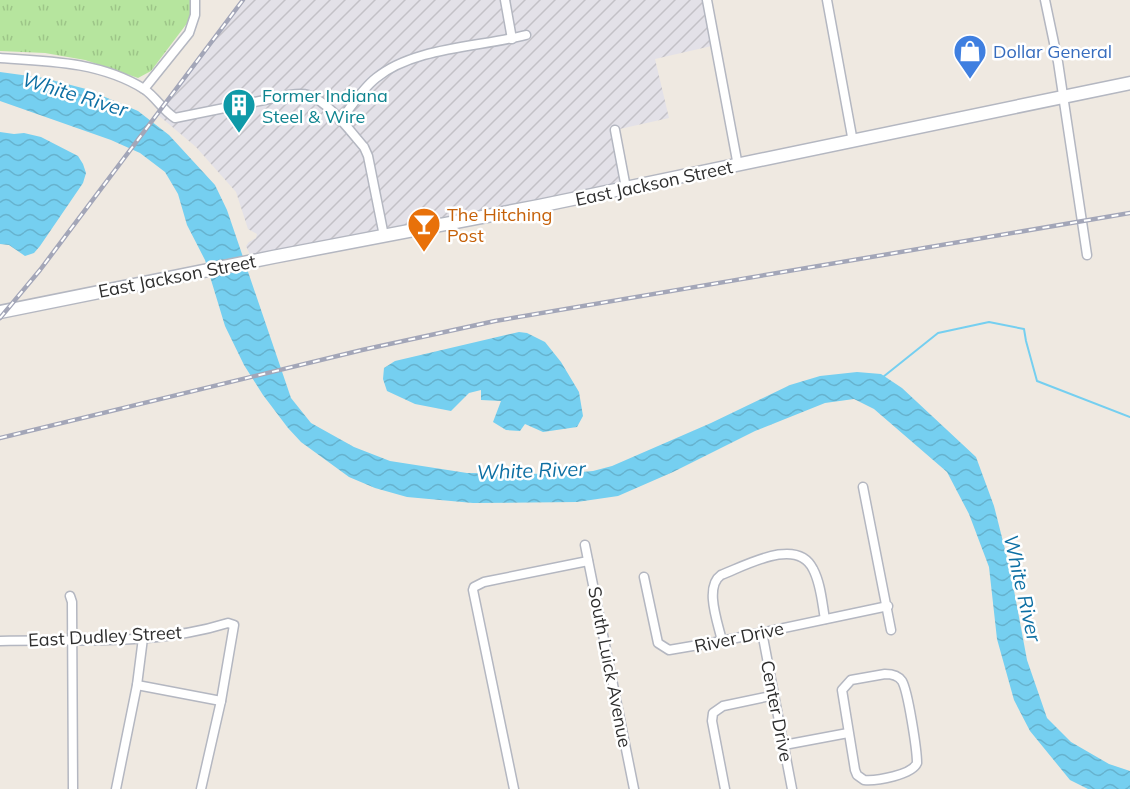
<svg xmlns="http://www.w3.org/2000/svg" width="1130" height="789" viewBox="0 0 1130 789" font-family="Mulish,sans-serif">
<style>
.industrial{fill:url(#industrial-furrows)}
.park{fill:url(#park-tufts)}
.water{fill:url(#water-waves)}
.lines{fill:none;stroke-linecap:round;stroke-linejoin:round}
.stream{stroke:#75cff0;stroke-width:2}
.minor-casing{stroke:#b4b7c1;stroke-width:11}
.secondary-casing{stroke:#b4b7c1;stroke-width:15}
.minor{stroke:#fff;stroke-width:8}
.secondary{stroke:#fff;stroke-width:12}
.rail-casing{stroke:#a3a6b8;stroke-width:4.5}
.rail{stroke:#fff;stroke-width:2;stroke-dasharray:7;stroke-linecap:butt}
.labels{text-anchor:middle;dominant-baseline:central;stroke-width:5;stroke-linejoin:round;paint-order:stroke}
.shop-label{font-size:18px;fill:#366cbe;stroke:#fff;text-anchor:start}
.culture-label{font-size:18px;fill:#0d838f;stroke:#fff;text-anchor:start}
.street-label{font-size:18px;fill:#2e2e2e;stroke:#fff}
.food-label{font-size:18px;fill:#c56008;stroke:#fff;text-anchor:start}
.water-label{font-size:20px;font-style:italic;fill:#0d6fa3;stroke:#fff}
</style>
<defs>
<pattern id="industrial-furrows" width="10" height="10" patternUnits="userSpaceOnUse" patternTransform="scale(1.5)"><rect width="10" height="10" fill="#e3e1e8"/><path d="M-1 1l2-2M0 10L10 0M9 11l2-2" fill="none" stroke="#c3c1c7"/></pattern>
<pattern id="park-tufts" width="24" height="20" patternUnits="userSpaceOnUse" patternTransform="scale(1.5)"><rect width="24" height="20" fill="#b6e59e"/><path d="M3 7l-1-3M5 7V3M7 7l1-3M15 17l-1-3M17 17v-4M19 17l1-3" fill="none" stroke="#9dc588"/></pattern>
<pattern id="water-waves" width="16" height="10" patternUnits="userSpaceOnUse" patternTransform="scale(1.5)"><rect width="16" height="10" fill="#75cff0"/><path d="M0 5q4-4 8 0t8 0" fill="none" stroke="#66b2ce"/></pattern>
</defs>
<rect width="100%" height="100%" fill="#efe9e1"/>
<path class="industrial" d="M246,0H707L716,45L655,59L669,118L615,130L626,188L253,261L246,246L249,242L256,238L257,234L248,229L236,192L196,147L157,114L209,46Z"/>
<path class="park" d="M0,0H190L191,18L151,71L138,78L85,60L45,53L0,51Z"/>
<g class="water">
<path d="M0,72L44,78L86,89L138,111L169,135L215,185L227,210L291,398L311,423L354,447L390,461L467,473L559,474L593,471L612,466L711,423L790,385L820,376L857,372L881,374L902,388L976,457L994,506L1010,569L1027,660L1047,718L1071,742L1109,764L1130,771V789H1088L1070,780L1030,731L1014,700L997,639L989,567L969,514L947,472L874,409L854,399L825,403L755,431L673,472L618,496L577,502L473,503L407,497L375,488L349,477L301,442L288,428L263,395L244,365L225,326L205,260L187,225L178,194L165,172L140,153L111,140L0,101Z"/>
<path d="M0,132L14,134L24,133L41,137L78,156L83,164L86,173L83,183L40,246L34,253L25,256L9,245L0,244Z"/>
<path d="M519,332L527,333L545,342L561,362L579,392L583,416L577,427L543,432L525,424L520,431L506,430L493,422L501,401L481,400V390L469,393L451,411L415,404L387,391L383,379L384,368L395,361Z"/>
</g>
<g class="lines">
<path class="stream" d="M883,377L938,333L989,322L1024,329L1026,341L1037,381L1130,417"/>
<g class="minor-casing">
<g id="minor">
<path d="M505,0L512,39"/>
<path d="M707,0L738,166"/>
<path d="M827,0L853,142"/>
<path d="M1045,0L1058,62L1087,255"/>
<path d="M0,58C49,61 101,62 144,89C156,97 163,111 175,118L289,95C296,94 302,93 308,95C329,102 350,131 364,147L368,156L384,236"/>
<path d="M144,89L189,33L195,15V0"/>
<path d="M340,121C351,107 362,89 376,78C414,47 480,47 526,35"/>
<path d="M615,130L626,188"/>
<path d="M863,487L891,630"/>
<path d="M585,545L634,789"/>
<path d="M644,577L658,643L669,650L722,641L888,606"/>
<path d="M70,596L72,602L73,789"/>
<path d="M762,632L792,789"/>
<path d="M0,641C76,639 155,646 228,623L234,625L221,701L201,789"/>
<path d="M722,641C718,623 704,587 721,575C745,566 797,536 813,569C821,584 822,603 825,619"/>
<path d="M885,674C892,674 898,675 902,681C908,691 917,750 917,763C912,775 877,781 864,780L857,775L855,770L842,690L851,680Z"/>
<path d="M137,685L221,701"/>
<path d="M784,745L848,733"/>
<path d="M116,789L137,685L143,638"/>
<path d="M514,789L473,590L474,587L484,582L588,561"/>
<path d="M725,789L712,721L713,713L723,706L775,695"/>
</g>
</g>
<g class="secondary-casing">
<path id="secondary" d="M0,312L273,257L539,206L1130,83"/>
</g>
<use href="#minor" class="minor"/>
<use href="#secondary" class="secondary"/>
<g class="rail-casing">
<g id="rail">
<path d="M0,318L40,270L243,0"/>
<path d="M0,438L362,350L495,321L1130,213"/>
</g>
</g>
<use href="#rail" class="rail"/>
</g>
<defs>
<g id="shop-pin" transform="scale(1.725)"><path d="M0 17L-7.5 6A9.5 9.5 0 1 1 7.5 6Z" fill="#3f7fe0" stroke="#fff"/><path d="M-5-2.5h2.3a2.7 3.5 0 0 1 5.4 0H5L5.5 6h-11ZM-1.5-2.5h3a1.5 2.3 0 0 0-3 0Z" fill="#fff"/></g>
<g id="building-pin" transform="scale(1.725)"><path d="M0 17L-7.5 6A9.5 9.5 0 1 1 7.5 6Z" fill="#0f9aa8" stroke="#fff"/><path d="M-4-6H4V6H1V3H-1V6H-4ZM-2.5-4.3h1.7v1.8h-1.7ZM.8-4.3h1.7v1.8H.8ZM-2.5-1h1.7V.8h-1.7ZM.8-1h1.7V.8H.8Z" fill="#fff"/></g>
<g id="bar-pin" transform="scale(1.725)"><path d="M0 17L-7.5 6A9.5 9.5 0 1 1 7.5 6Z" fill="#e8710a" stroke="#fff"/><path d="M-6-5H6L.8 .8V4.5H3.5V6h-7V4.5H-.8V.8Z" fill="#fff"/></g>
</defs>
<g fill-rule="evenodd">
<use href="#shop-pin" x="970" y="51"/>
<use href="#building-pin" x="239" y="105"/>
<use href="#bar-pin" x="424" y="224"/>
</g>
<g class="labels">
<g class="shop-label">
<text x="993" y="51">Dollar General</text>
</g>
<g class="culture-label">
<text x="262" y="95">Former Indiana<tspan x="262" dy="21">Steel &amp; Wire</tspan></text>
</g>
<g class="street-label">
<text transform="translate(654 183) rotate(-12)">East Jackson Street</text>
<text transform="translate(177 276) rotate(-11)">East Jackson Street</text>
<text transform="translate(105 636) rotate(-3)">East Dudley Street</text>
<text transform="translate(739 637) rotate(-12)">River Drive</text>
<text transform="translate(610 667) rotate(79)">South Luick Avenue</text>
<text transform="translate(777 711) rotate(79)">Center Drive</text>
</g>
<g class="food-label">
<text x="447" y="214">The Hitching<tspan x="447" dy="21">Post</tspan></text>
</g>
<g class="water-label">
<text transform="translate(75 94) rotate(17)">White River</text>
<text transform="translate(531 470) rotate(-2)">White River</text>
<text transform="translate(1023 588) rotate(77)">White River</text>
</g>
</g>
</svg>
